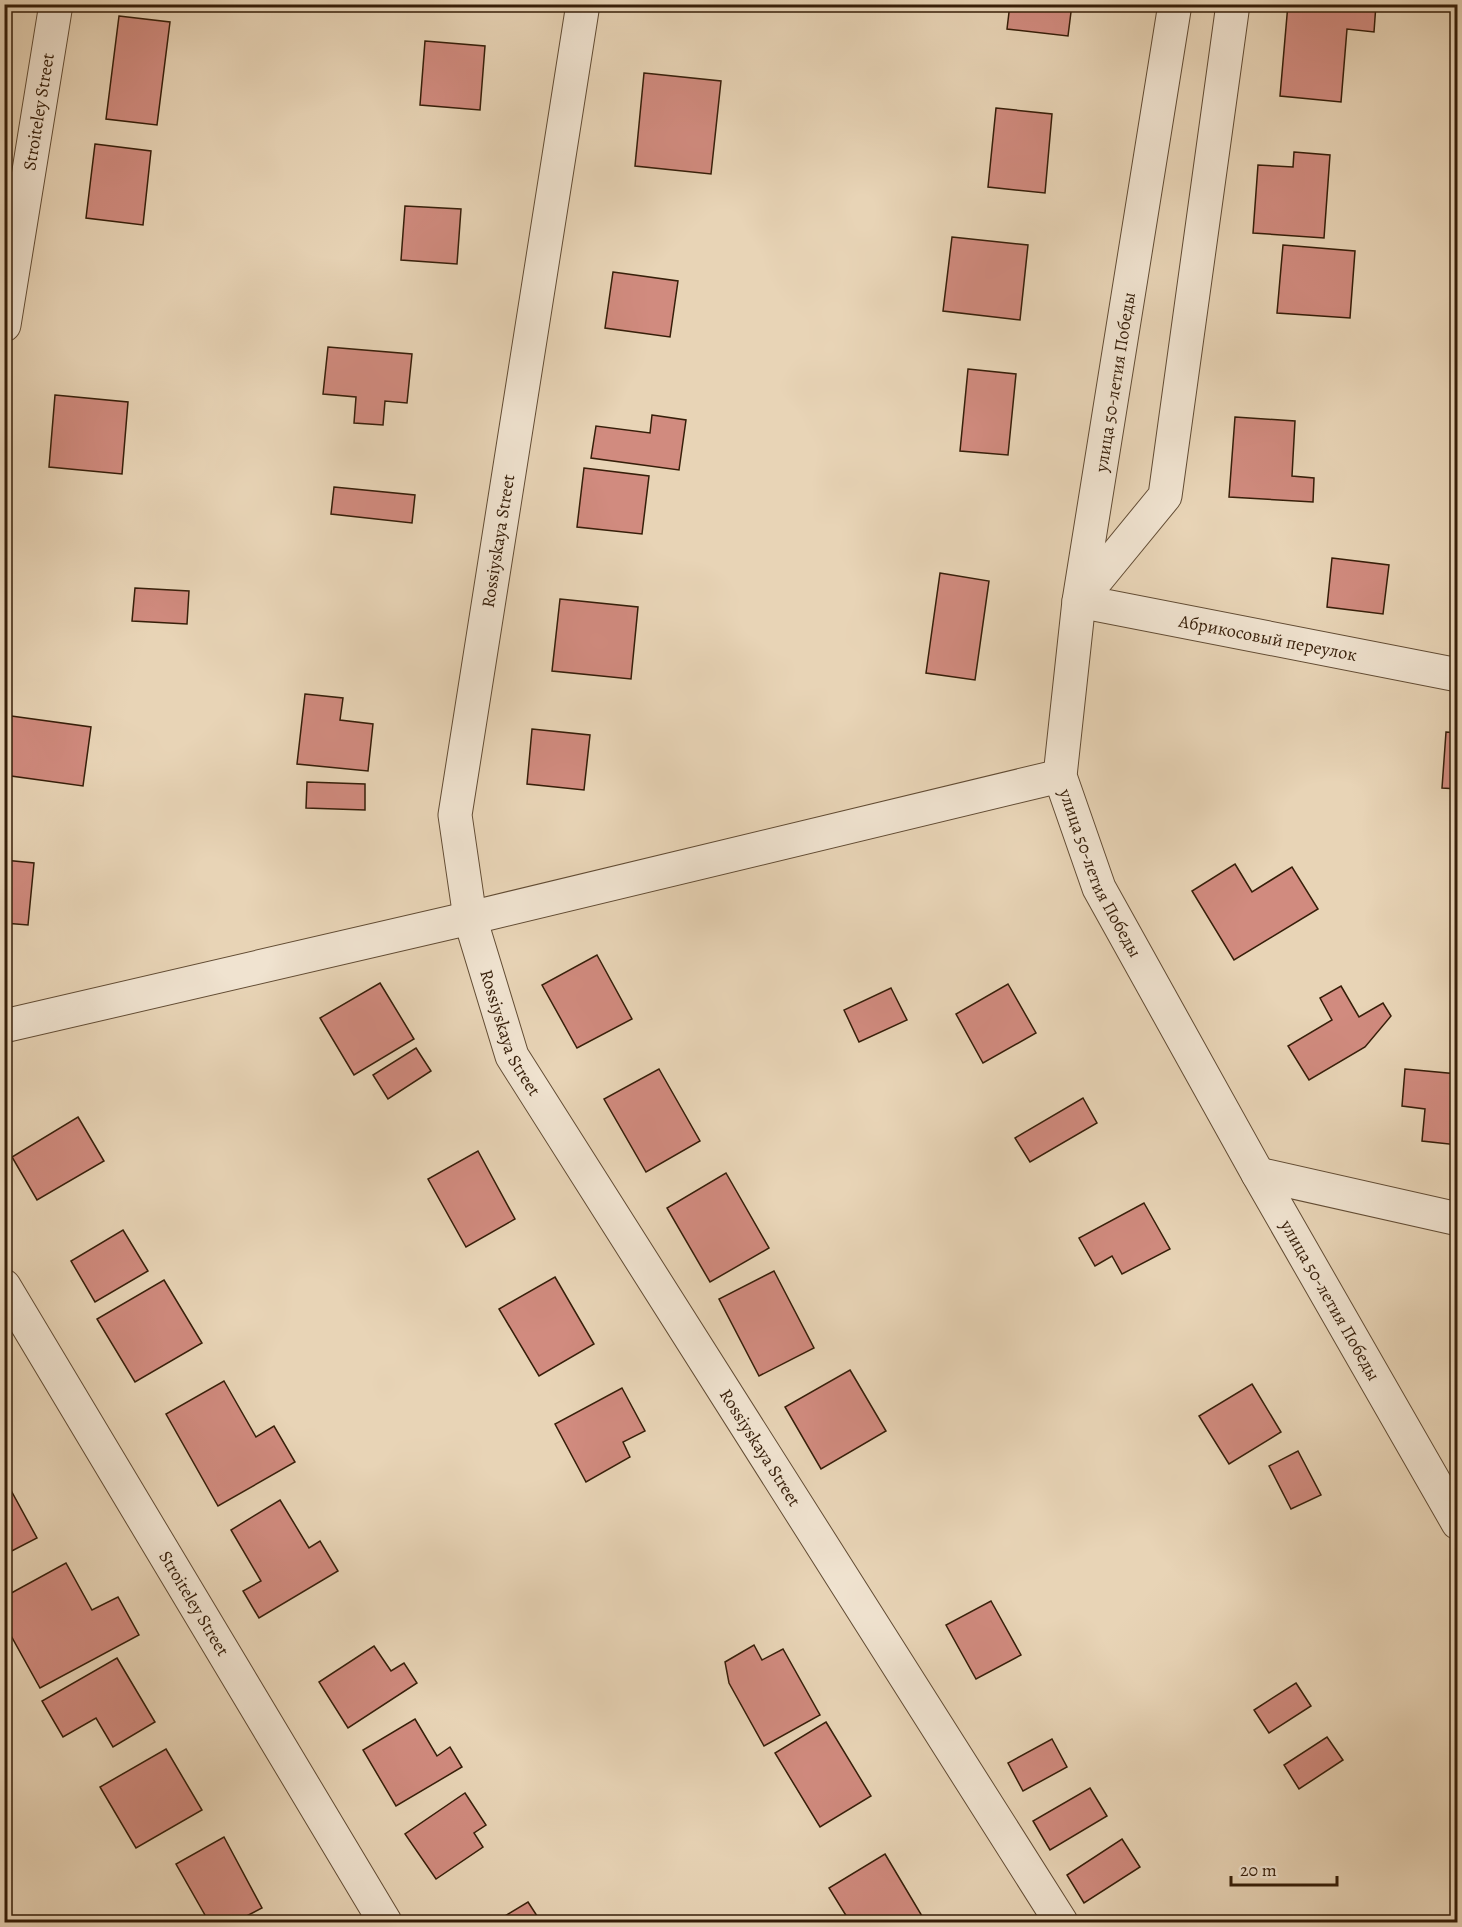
<svg xmlns="http://www.w3.org/2000/svg" width="1462" height="1927" viewBox="0 0 1462 1927" font-family="Alegreya,serif">
<style>
.building{fill:#d18b7f;stroke:#361e09;stroke-width:1.5}
.lines{fill:none;stroke-linecap:round;stroke-linejoin:round}
.minor-casing{stroke:#624c34;stroke-width:35}
.minor{stroke:#f0e3d0;stroke-width:33}
.labels{text-anchor:middle;dominant-baseline:central;stroke-width:6;stroke-linejoin:round;paint-order:stroke}
.street-label{font-size:18px;fill:#361e09;stroke:#f0e3d0}
</style>
<rect width="100%" height="100%" fill="#e8d4b6"/>
<filter id="stains"><feTurbulence type="fractalNoise" baseFrequency=".00333" numOctaves="4"/><feColorMatrix values="0 0 0 0 .2 0 0 0 0 .09 0 0 0 0 .02 0 0 0 .5 -.17"/></filter>
<radialGradient id="worn" r=".72"><stop offset=".6" stop-color="#630" stop-opacity="0"/><stop offset="1" stop-color="#630" stop-opacity=".3"/></radialGradient>
<g class="building">
<path d="M1010,4H1072L1068,36L1007,29Z"/>
<path d="M1288,4H1376L1374,32L1347,29L1341,102L1280,96Z"/>
<path d="M119,16L170,22L157,125L106,119Z"/>
<path d="M425,41L485,46L480,110L420,105Z"/>
<path d="M644,73L721,81L711,174L635,166Z"/>
<path d="M996,108L1052,114L1045,193L988,187Z"/>
<path d="M95,144L151,151L143,225L86,218Z"/>
<path d="M1294,152L1330,155L1324,238L1253,233L1258,165L1293,167Z"/>
<path d="M405,206L461,209L457,264L401,260Z"/>
<path d="M952,237L1028,245L1020,320L943,311Z"/>
<path d="M1283,245L1355,251L1350,318L1277,313Z"/>
<path d="M613,272L678,281L670,337L605,328Z"/>
<path d="M328,347L412,354L407,403L385,401L383,425L354,423L356,397L323,394Z"/>
<path d="M968,369L1016,374L1008,455L960,451Z"/>
<path d="M55,395L128,402L122,474L49,467Z"/>
<path d="M652,415L686,420L679,470L591,458L596,426L650,433Z"/>
<path d="M1235,417L1295,421L1292,476L1314,478L1313,502L1229,497Z"/>
<path d="M584,468L649,476L642,534L577,527Z"/>
<path d="M334,487L415,495L412,523L331,514Z"/>
<path d="M1332,558L1389,565L1383,614L1327,607Z"/>
<path d="M940,573L989,581L975,680L926,673Z"/>
<path d="M135,588L189,591L187,624L132,621Z"/>
<path d="M560,599L638,607L631,679L552,671Z"/>
<path d="M305,694L343,698L340,720L373,724L368,771L297,764Z"/>
<path d="M4,715L91,727L83,786L4,775Z"/>
<path d="M532,729L590,735L584,790L527,784Z"/>
<path d="M1446,732L1458,733V789L1442,788Z"/>
<path d="M307,782L365,784V810L306,808Z"/>
<path d="M4,860L34,863L28,925L4,923Z"/>
<path d="M1235,864L1252,892L1292,867L1318,909L1234,960L1192,891Z"/>
<path d="M597,955L632,1019L577,1048L542,985Z"/>
<path d="M380,983L414,1039L354,1075L320,1018Z"/>
<path d="M1008,984L1036,1033L983,1063L956,1014Z"/>
<path d="M1341,986L1359,1017L1383,1003L1391,1016L1365,1047L1309,1080L1288,1046L1332,1020L1320,998Z"/>
<path d="M891,988L907,1020L859,1042L844,1010Z"/>
<path d="M416,1048L431,1071L388,1099L373,1075Z"/>
<path d="M659,1069L700,1141L646,1172L604,1099Z"/>
<path d="M1405,1069L1458,1074V1145L1422,1141L1425,1109L1402,1106Z"/>
<path d="M1083,1098L1097,1123L1030,1162L1015,1138Z"/>
<path d="M78,1117L104,1161L37,1200L12,1157Z"/>
<path d="M478,1151L515,1219L466,1247L428,1179Z"/>
<path d="M726,1173L769,1248L710,1282L667,1208Z"/>
<path d="M1144,1203L1170,1249L1122,1274L1112,1256L1095,1266L1079,1238Z"/>
<path d="M123,1230L148,1271L95,1302L71,1261Z"/>
<path d="M774,1271L814,1348L759,1376L719,1299Z"/>
<path d="M555,1277L594,1344L539,1376L499,1309Z"/>
<path d="M164,1280L202,1343L135,1382L97,1319Z"/>
<path d="M850,1370L886,1431L821,1469L785,1407Z"/>
<path d="M224,1381L256,1437L274,1426L295,1462L218,1506L166,1414Z"/>
<path d="M1252,1384L1281,1432L1229,1464L1199,1416Z"/>
<path d="M622,1388L645,1431L623,1442L630,1457L586,1482L555,1424Z"/>
<path d="M1298,1451L1321,1495L1291,1509L1269,1466Z"/>
<path d="M7,1483L37,1538L4,1555V1484Z"/>
<path d="M280,1500L309,1548L320,1541L338,1571L259,1618L243,1591L261,1581L231,1530Z"/>
<path d="M66,1563L92,1610L118,1597L139,1635L40,1688L4,1623V1597Z"/>
<path d="M991,1601L1021,1655L976,1679L946,1625Z"/>
<path d="M754,1645L762,1660L783,1649L820,1715L764,1746L729,1683L725,1662Z"/>
<path d="M374,1646L391,1671L404,1663L417,1683L348,1728L319,1682Z"/>
<path d="M117,1658L155,1722L113,1747L96,1718L63,1737L42,1701Z"/>
<path d="M1296,1683L1311,1706L1269,1733L1254,1710Z"/>
<path d="M415,1719L437,1756L450,1747L462,1767L396,1806L363,1750Z"/>
<path d="M826,1722L871,1796L820,1827L775,1753Z"/>
<path d="M1327,1737L1343,1760L1299,1789L1284,1765Z"/>
<path d="M1052,1739L1067,1767L1023,1791L1008,1763Z"/>
<path d="M166,1749L202,1810L136,1848L100,1787Z"/>
<path d="M1090,1788L1107,1816L1050,1850L1033,1821Z"/>
<path d="M465,1793L486,1825L474,1833L483,1847L436,1879L405,1834Z"/>
<path d="M224,1837L262,1908L235,1922H209L176,1864Z"/>
<path d="M1122,1839L1140,1867L1084,1903L1067,1875Z"/>
<path d="M885,1854L922,1916L911,1922H850L829,1888Z"/>
<path d="M528,1902L541,1922H495Z"/>
</g>
<g class="lines">
<g class="minor-casing">
<g id="minor">
<path id="s1" d="M583,4L455,815L470,918L512,1056L1061,1922"/>
<path id="s2" d="M1175,4L1079,601L1060,776L1099,888L1258,1174L1458,1523"/>
<path id="s3" d="M1233,4L1165,496L1079,601L1458,675"/>
<path id="s4" d="M4,325L56,4"/>
<path d="M4,1026L470,918L1060,776"/>
<path d="M1258,1174L1458,1219"/>
<path id="s5" d="M4,1286L385,1922"/>
</g>
</g>
<use href="#minor" class="minor"/>
</g>
<g class="labels">
<g class="street-label">
<text stroke="none"><textPath href="#s4" startOffset="216">Stroiteley Street</textPath></text>
<text transform="translate(1115 382) rotate(-81)">улица 50-летия Победы</text>
<text transform="translate(498 541) rotate(-81)">Rossiyskaya Street</text>
<text stroke="none"><textPath href="#s3" startOffset="825">Абрикосовый переулок</textPath></text>
<text stroke="none"><textPath href="#s2" startOffset="886">улица 50-летия Победы</textPath></text>
<text stroke="none"><textPath href="#s1" startOffset="1047">Rossiyskaya Street</textPath></text>
<text stroke="none"><textPath href="#s2" startOffset="1372">улица 50-летия Победы</textPath></text>
<text stroke="none"><textPath href="#s1" startOffset="1533">Rossiyskaya Street</textPath></text>
<text stroke="none"><textPath href="#s5" startOffset="370">Stroiteley Street</textPath></text>
</g>
</g>
<rect width="1462" height="1927" fill="none" stroke="#e8d4b6" stroke-width="24"/>
<rect x="6" y="6" width="1450" height="1915" fill="none" stroke="#361e09" stroke-width="3"/>
<rect x="12" y="12" width="1438" height="1903" fill="none" stroke="#361e09" stroke-width="1.5"/>
<path d="M1231 1876v9h106v-9" fill="none" stroke="#361e09" stroke-width="3"/>
<text x="1240" y="1876" font-size="18" fill="#361e09" stroke="#f0e3d0" stroke-width="4.5" paint-order="stroke">20 m</text>
<rect width="100%" height="100%" filter="url(#stains)"/>
<rect width="100%" height="100%" fill="url(#worn)"/>
</svg>
